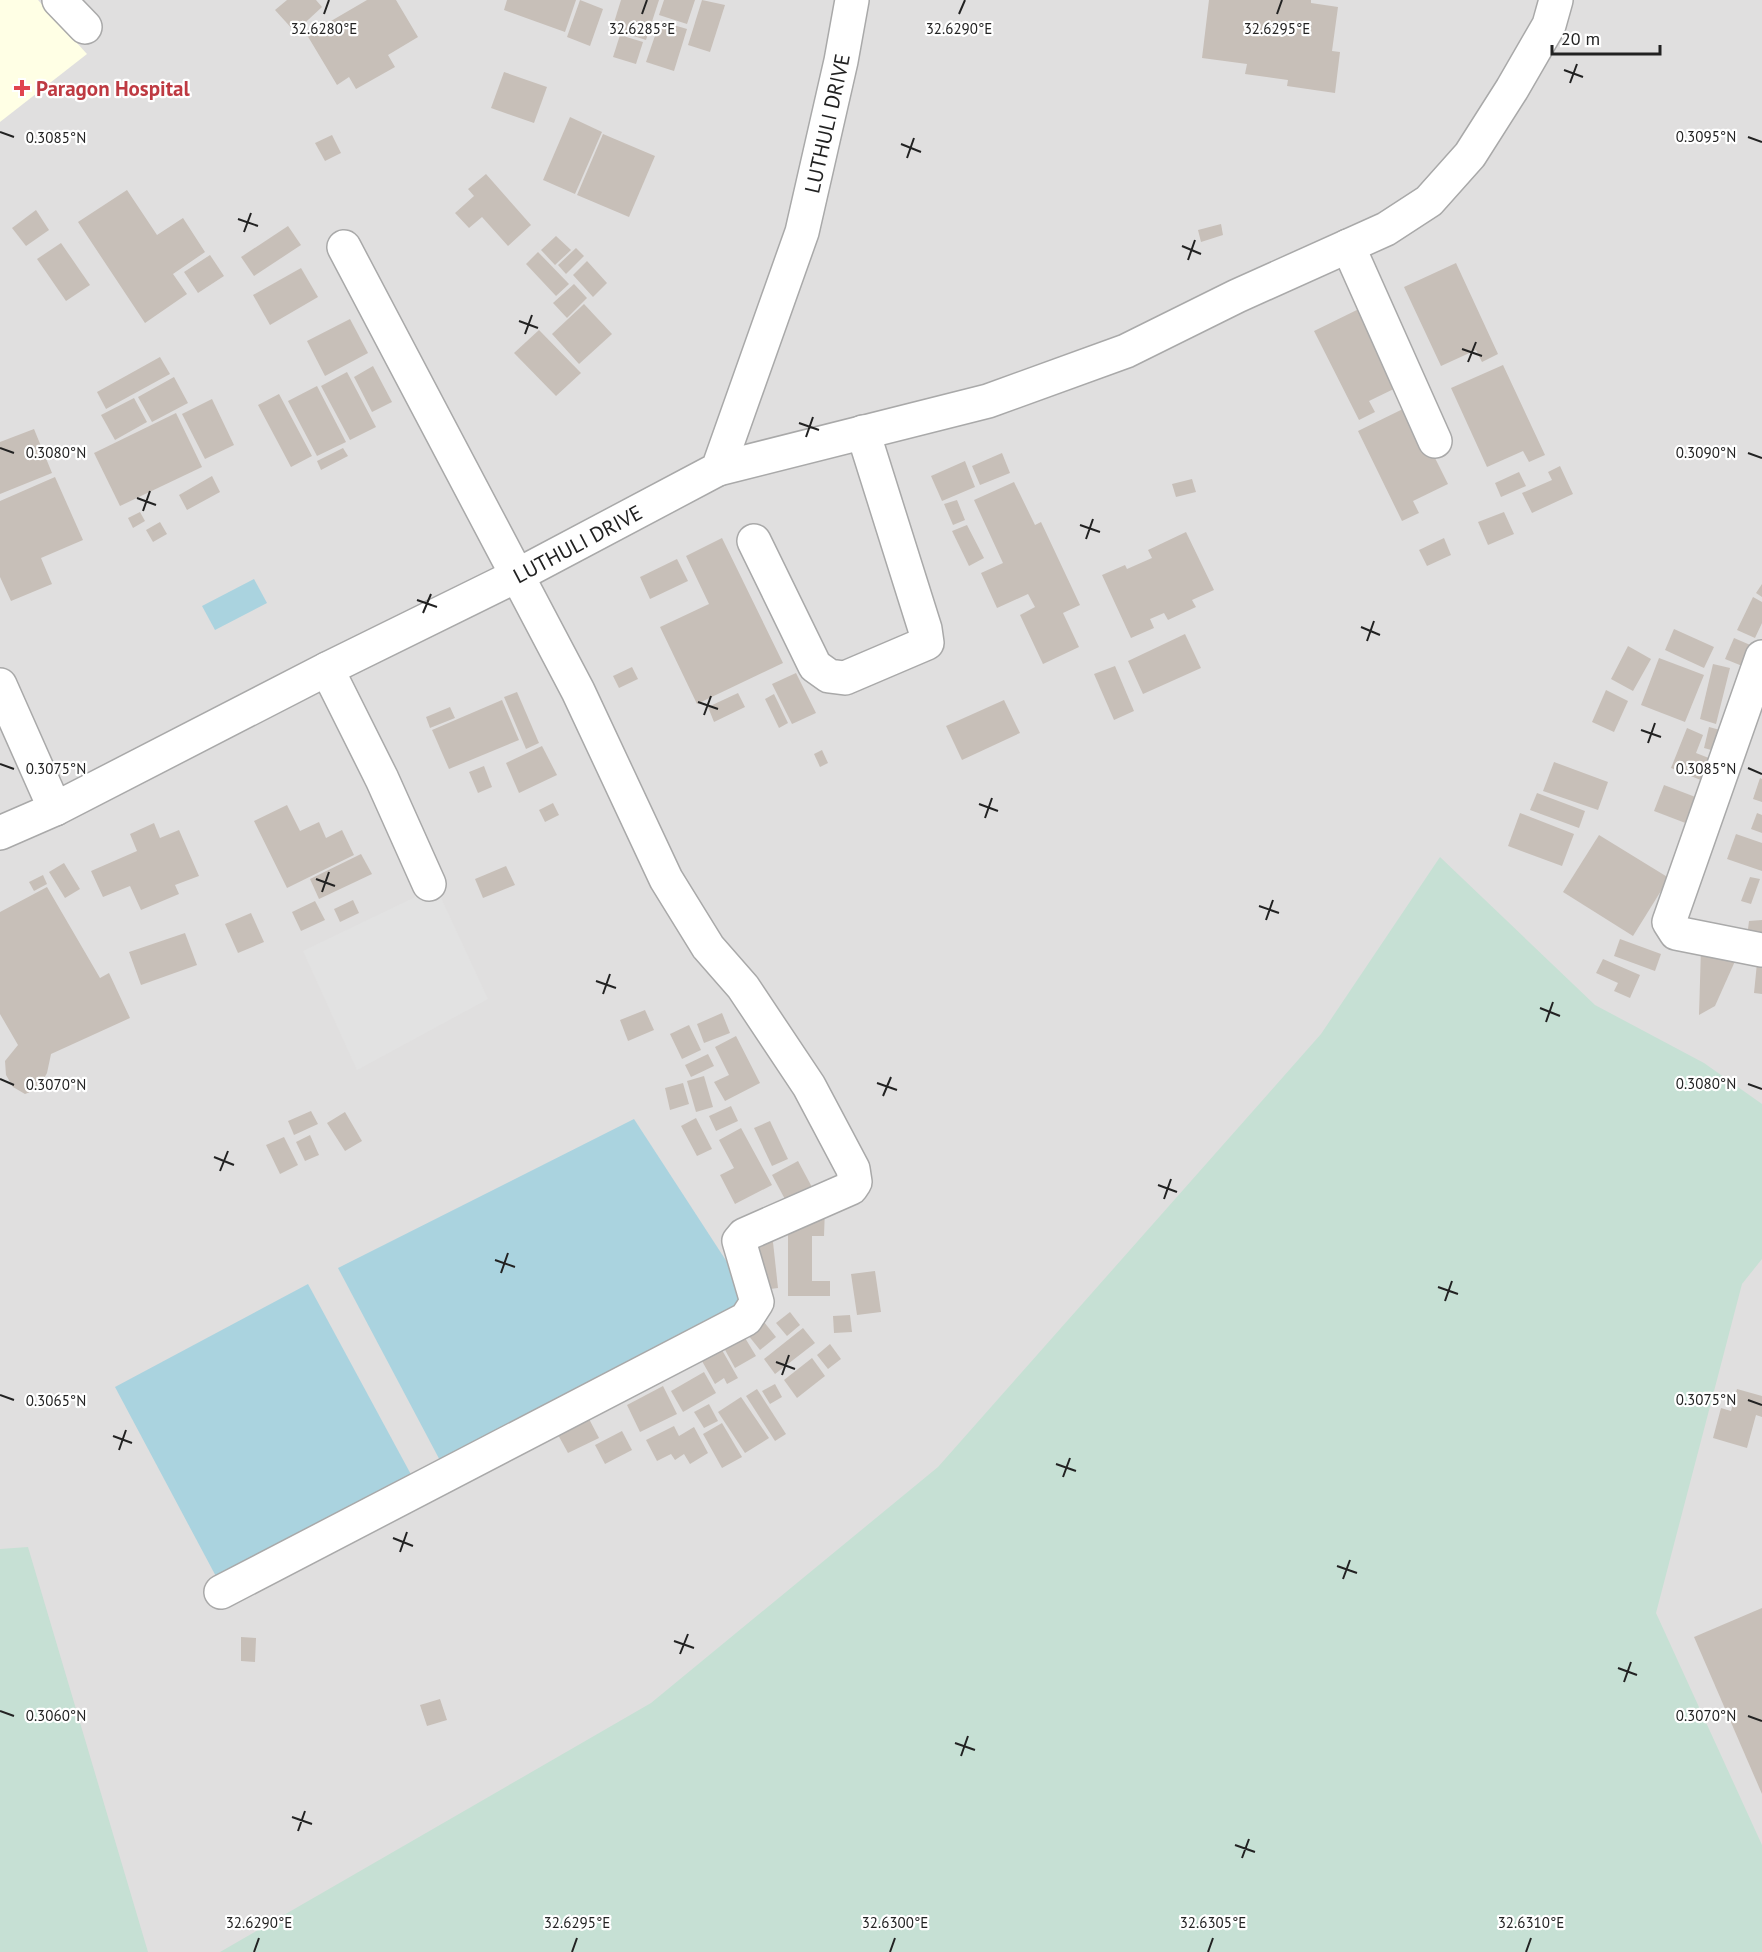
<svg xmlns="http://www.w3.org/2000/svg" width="1762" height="1952" viewBox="0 0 1762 1952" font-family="'PT Sans',sans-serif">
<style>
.residential{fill:#e0dfdf}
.education{fill:#ffffe5}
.wetland{fill:#c6e0d4}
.parking{fill:#e2e2e2}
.water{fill:#aad3df}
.building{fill:#c7bfb8}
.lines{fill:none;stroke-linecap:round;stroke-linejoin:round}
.minor-casing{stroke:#a9a9a9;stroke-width:36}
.minor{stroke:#fff;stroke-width:33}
.ticks{fill:none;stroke:#222;stroke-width:2}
.health-dot{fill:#e0444e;stroke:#fff;stroke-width:2}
.labels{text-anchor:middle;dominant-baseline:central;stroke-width:4.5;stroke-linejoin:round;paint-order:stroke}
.health-label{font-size:21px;font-weight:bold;fill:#be3a42;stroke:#fff;text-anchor:start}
.street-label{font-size:21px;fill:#222;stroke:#fff}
.ticks-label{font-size:15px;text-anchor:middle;fill:#222;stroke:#fff;stroke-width:4.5;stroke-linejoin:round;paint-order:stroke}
</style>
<rect width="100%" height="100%" fill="#f2efe9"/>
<rect class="residential" x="0" y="0" width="1762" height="1952"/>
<path class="education" d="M0,0H38L87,54L0,122Z"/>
<g class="wetland">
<path d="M1440,857L1595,1005L1704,1063L1762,1104V1259L1742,1284L1656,1613L1762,1845V1952H220L651,1703L938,1467L1321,1034Z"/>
<path d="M28,1547L148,1952H0V1549Z"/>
</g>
<path class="parking" d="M436,887L488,999L357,1070L303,951Z"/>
<g class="water">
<path d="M254,579L267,603L215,630L202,606Z"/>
<path d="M634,1119L753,1302L444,1468L338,1268Z"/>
<path d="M308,1284L414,1480L219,1582L115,1387Z"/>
</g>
<g class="building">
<path d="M287,0H316L322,7L295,32L275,10Z"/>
<path d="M367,0H396L418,37L388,55L395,67L356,89L349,77L337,85L307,35Z"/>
<path d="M507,0H576L565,32L504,10Z"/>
<path d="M580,0L603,9L590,46L567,37Z"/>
<path d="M621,0H659L646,40L612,29Z"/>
<path d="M664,0H695L687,24L659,15Z"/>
<path d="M702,0L725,5L710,52L688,45Z"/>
<path d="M1209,0H1311V3L1338,7L1332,51L1340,52L1335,93L1287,86L1288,80L1245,74L1247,64L1202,58Z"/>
<path d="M660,21L687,29L674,71L646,62Z"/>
<path d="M620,35L643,42L636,64L613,57Z"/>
<path d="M504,72L547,87L534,123L491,108Z"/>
<path d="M570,117L602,132L575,194L543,180Z"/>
<path d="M603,134L655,156L629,217L577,195Z"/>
<path d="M332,135L341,153L325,161L315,143Z"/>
<path d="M486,174L531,225L508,246L482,217L469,228L455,213L474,196L468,189Z"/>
<path d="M127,190L157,235L183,218L205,252L173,274L187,294L145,323L78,222Z"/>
<path d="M36,210L49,230L26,246L12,228Z"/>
<path d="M1221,224L1223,235L1201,242L1198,230Z"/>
<path d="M288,226L301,245L254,276L241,257Z"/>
<path d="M556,236L571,250L555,265L541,250Z"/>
<path d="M61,243L90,285L66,301L37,259Z"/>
<path d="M576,248L584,256L566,274L558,265Z"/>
<path d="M538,252L569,284L556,296L526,264Z"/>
<path d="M210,255L224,276L198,293L184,272Z"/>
<path d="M587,261L607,283L593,297L573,275Z"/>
<path d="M1456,263L1498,354L1482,362L1476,350L1441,366L1404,287Z"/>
<path d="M301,268L318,297L270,325L253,295Z"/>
<path d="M574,284L587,298L567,318L553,303Z"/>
<path d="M584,304L612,334L579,364L552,334Z"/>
<path d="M1365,306L1404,384L1369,401L1375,412L1359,420L1314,331Z"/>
<path d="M350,319L368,353L325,376L307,341Z"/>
<path d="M539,330L581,373L556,396L514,353Z"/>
<path d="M160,357L170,374L106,409L97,392Z"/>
<path d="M1503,365L1545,455L1529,462L1523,451L1487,467L1451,388Z"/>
<path d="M373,366L392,402L372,412L354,377Z"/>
<path d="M347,372L376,427L350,440L321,386Z"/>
<path d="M174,377L188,403L152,422L138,397Z"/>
<path d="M317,386L346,442L317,456L288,401Z"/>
<path d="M279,394L312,456L291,467L258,405Z"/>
<path d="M134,398L147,422L115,440L101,415Z"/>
<path d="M212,399L234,445L205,459L182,414Z"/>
<path d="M1409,406L1448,484L1413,501L1419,513L1402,521L1358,431Z"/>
<path d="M176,413L202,467L120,506L94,453Z"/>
<path d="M34,429L52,473L0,494V442Z"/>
<path d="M343,448L348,456L321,470L317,461Z"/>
<path d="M1002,453L1010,473L980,485L972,466Z"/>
<path d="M965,461L975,487L942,501L931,476Z"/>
<path d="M1560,466L1573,494L1532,513L1522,493L1552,480L1548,472Z"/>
<path d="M1519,472L1526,486L1501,497L1495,483Z"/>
<path d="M212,476L220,492L187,510L179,495Z"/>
<path d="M55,477L83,540L41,558L52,584L11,601L0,577V501Z"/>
<path d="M1192,479L1196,492L1176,497L1172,484Z"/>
<path d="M1014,482L1035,525L1041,522L1080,605L1063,613L1079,647L1043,664L1020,615L1035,607L1028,594L997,608L981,573L1003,563L974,500Z"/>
<path d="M957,500L965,520L953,525L944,504Z"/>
<path d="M140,512L145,521L133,528L128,518Z"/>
<path d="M1504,512L1514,534L1488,545L1478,522Z"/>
<path d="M160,522L167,534L153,542L146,530Z"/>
<path d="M967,525L984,558L969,566L952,531Z"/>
<path d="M1186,532L1214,590L1192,600L1196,607L1168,620L1164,613L1150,619L1154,628L1131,638L1102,575L1125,565L1127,569L1152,558L1148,550Z"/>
<path d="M722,538L783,663L697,704L660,627L709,604L686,556Z"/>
<path d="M1444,538L1451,555L1427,566L1419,550Z"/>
<path d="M677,559L688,581L650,599L640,577Z"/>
<path d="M1762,584V597L1756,593Z"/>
<path d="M1753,597L1762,602V623L1755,638L1737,630Z"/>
<path d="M1674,629L1714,647L1704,668L1665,650Z"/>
<path d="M1185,634L1201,668L1143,694L1128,661Z"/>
<path d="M1734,638L1762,650V674L1725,659Z"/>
<path d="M1628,646L1651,659L1633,691L1611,679Z"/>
<path d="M1659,658L1704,675L1685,722L1641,705Z"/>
<path d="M1713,664L1730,668L1716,724L1700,719Z"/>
<path d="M1115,666L1134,711L1114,720L1094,674Z"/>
<path d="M632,667L638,679L619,688L613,676Z"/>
<path d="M796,673L816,713L792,724L772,684Z"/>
<path d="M1606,690L1628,701L1614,732L1592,722Z"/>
<path d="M517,692L539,743L526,749L504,697Z"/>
<path d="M738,693L745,707L714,722L708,707Z"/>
<path d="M774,694L788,723L779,728L765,699Z"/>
<path d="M502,700L519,740L449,769L432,730Z"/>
<path d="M1004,700L1020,733L962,760L946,726Z"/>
<path d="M450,707L455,718L430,728L426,717Z"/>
<path d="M1709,727L1746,737L1740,758L1704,748Z"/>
<path d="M1687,728L1703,735L1696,753L1737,769L1728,791L1671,768Z"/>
<path d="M542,746L557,775L519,793L506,763Z"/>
<path d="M822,750L828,763L820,767L814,754Z"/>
<path d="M1554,762L1608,782L1598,810L1543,791Z"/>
<path d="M484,766L492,787L478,793L469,772Z"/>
<path d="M1760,778L1762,779V802L1753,799Z"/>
<path d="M1664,785L1719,806L1709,832L1654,811Z"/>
<path d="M1537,793L1585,811L1579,828L1530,810Z"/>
<path d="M553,803L559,815L545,822L539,810Z"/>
<path d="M287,805L300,831L319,822L326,838L342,830L354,855L287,888L254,821Z"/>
<path d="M1520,813L1574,834L1562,866L1508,846Z"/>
<path d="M1757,813L1762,815V833L1751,829Z"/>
<path d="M154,823L160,838L179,830L199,876L175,885L179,894L141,910L130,886L103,897L91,871L137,851L130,834Z"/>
<path d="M1736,834L1762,843V871L1727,859Z"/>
<path d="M1599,835L1669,878L1633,936L1563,892Z"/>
<path d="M361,854L372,874L319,899L310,879Z"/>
<path d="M64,863L80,889L65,898L49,872Z"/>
<path d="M506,866L515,885L483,898L475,879Z"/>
<path d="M43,875L47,884L34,891L29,882Z"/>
<path d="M1750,877L1760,879L1751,904L1741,901Z"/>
<path d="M47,887L100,978L109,973L130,1018L51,1054L47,1073L38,1089L25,1094L13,1087L6,1075L5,1061L18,1045L0,1014V912Z"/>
<path d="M353,900L359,913L340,922L334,909Z"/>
<path d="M315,901L325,920L301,931L292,912Z"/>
<path d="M251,913L264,942L238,953L225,924Z"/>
<path d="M1762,920V943L1746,945L1749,921Z"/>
<path d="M185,933L197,965L141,985L129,952Z"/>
<path d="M1620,939L1661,954L1655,971L1614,956Z"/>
<path d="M1701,948L1740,950L1715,1006L1699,1015Z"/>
<path d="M1758,953H1762V994L1754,993Z"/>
<path d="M1603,959L1640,975L1630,998L1614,991L1618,983L1596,973Z"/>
<path d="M645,1010L654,1030L628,1041L620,1020Z"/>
<path d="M722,1013L730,1033L704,1043L697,1024Z"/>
<path d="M689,1025L701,1050L682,1059L670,1034Z"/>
<path d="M736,1036L760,1083L725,1101L714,1082L729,1075L715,1047Z"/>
<path d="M708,1054L714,1066L691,1077L685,1065Z"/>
<path d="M704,1076L713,1107L696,1112L687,1081Z"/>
<path d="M683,1083L689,1104L670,1110L665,1088Z"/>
<path d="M731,1106L738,1121L716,1131L709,1116Z"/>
<path d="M311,1111L318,1124L294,1135L288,1121Z"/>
<path d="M345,1112L362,1141L345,1151L327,1123Z"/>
<path d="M696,1118L712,1149L697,1156L681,1126Z"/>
<path d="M770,1121L788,1159L772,1166L754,1128Z"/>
<path d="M741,1128L772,1185L735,1204L720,1175L734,1168L719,1140Z"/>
<path d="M310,1135L319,1155L305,1161L296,1142Z"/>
<path d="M284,1137L298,1165L280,1174L266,1145Z"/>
<path d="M798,1161L813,1189L787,1203L772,1175Z"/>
<path d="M825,1208L824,1236H812V1281H830V1296H788V1214Z"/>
<path d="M772,1233L778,1288L754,1291L748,1235Z"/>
<path d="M875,1271L881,1312L857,1315L851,1274Z"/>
<path d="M756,1312L776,1337L760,1350L740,1325Z"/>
<path d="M790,1312L800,1325L787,1336L776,1323Z"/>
<path d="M850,1315L852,1332L834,1333L833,1316Z"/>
<path d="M739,1328L756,1356L735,1368L719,1339Z"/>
<path d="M803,1328L815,1343L775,1374L764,1359Z"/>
<path d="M714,1336L738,1378L727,1384L724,1378L715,1384L694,1347Z"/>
<path d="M830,1344L841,1359L828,1369L817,1355Z"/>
<path d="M812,1358L825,1376L797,1398L784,1380Z"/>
<path d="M704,1372L716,1393L683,1412L671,1391Z"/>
<path d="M775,1384L782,1397L770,1404L762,1391Z"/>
<path d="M663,1386L677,1414L640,1432L627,1405Z"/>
<path d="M757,1389L786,1434L775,1441L746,1396Z"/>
<path d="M1737,1389L1762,1396V1417L1756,1415L1747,1448L1713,1438L1721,1408L1731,1411Z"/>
<path d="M741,1397L769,1438L745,1453L718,1412Z"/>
<path d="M709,1404L718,1421L704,1428L694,1412Z"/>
<path d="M588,1417L599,1438L568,1453L557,1433Z"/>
<path d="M722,1423L742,1457L722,1468L703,1434Z"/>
<path d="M674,1426L679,1436L694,1427L708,1453L690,1464L684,1454L675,1460L671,1454L657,1461L646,1440Z"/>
<path d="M622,1431L632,1450L605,1464L595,1445Z"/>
<path d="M1762,1608V1794L1694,1637Z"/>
<path d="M241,1637L256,1638L255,1662L241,1661Z"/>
<path d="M440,1699L447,1720L427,1726L420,1705Z"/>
</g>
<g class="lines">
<g class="minor-casing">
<g id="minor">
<path d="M59,0L85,27"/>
<path d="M1348,246L1435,441"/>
<path d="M718,469L988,401L1126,351L1237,296L1386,229L1429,201L1470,155L1512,89L1549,25L1556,0"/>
<path d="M754,541L815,666L829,676L845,678L927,643L925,629L863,432"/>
<path d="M1762,657L1669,922L1676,933L1762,950"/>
<path d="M327,669L382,779L429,884"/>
<path d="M0,685L55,809"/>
<path id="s1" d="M0,833L55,809L327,669L518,575L718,469L802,232L841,61L852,0"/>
<path d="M221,1592L746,1319L757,1302L739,1241L744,1235L851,1188L855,1182L853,1169L809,1086L743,987L708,947L666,879L578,691L344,247"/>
</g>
</g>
<use href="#minor" class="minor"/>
</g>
<path class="ticks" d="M324,14L329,0M642,14L647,0M959,14L965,0M1277,14L1282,0M1564,70L1583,77M1570,83L1577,64M0,132L14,137M1748,137L1762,142M901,144L921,152M907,158L914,138M238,219L258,226M244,232L251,213M1182,246L1201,254M1188,260L1195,240M519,321L538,328M525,334L532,315M1462,349L1482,356M1468,362L1476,342M799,423L819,430M806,437L813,417M0,448L14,453M1748,453L1762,458M137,498L156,505M143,511L150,491M1080,525L1100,532M1086,539L1093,519M417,600L437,607M423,613L431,594M1361,627L1380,635M1367,641L1374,621M698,702L718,709M704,715L711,696M1641,730L1661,737M1648,743L1655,723M0,764L14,769M1748,768L1762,774M979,804L998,811M985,818L992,798M316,879L335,886M322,892L329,872M1259,906L1279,913M1266,920L1273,900M596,981L616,988M603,994L610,974M1540,1008L1560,1016M1546,1022L1553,1002M0,1079L14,1085M877,1083L897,1090M1748,1084L1762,1089M883,1096L891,1077M214,1157L234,1165M220,1171L228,1151M1158,1185L1177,1192M1164,1199L1171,1179M495,1260L515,1267M501,1273L508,1253M1438,1287L1458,1294M1445,1301L1452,1281M776,1362L795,1369M782,1375L789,1355M0,1395L14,1400M1748,1400L1762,1405M113,1436L132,1443M119,1450L126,1430M1056,1464L1076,1471M1063,1477L1070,1458M393,1538L413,1546M400,1552L407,1532M1337,1566L1357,1573M1343,1579L1350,1560M674,1641L694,1648M680,1654L688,1634M1618,1668L1637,1675M1624,1682L1631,1662M0,1711L14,1716M1748,1716L1762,1721M955,1743L975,1750M961,1756L968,1736M292,1817L312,1824M298,1831L305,1811M1235,1845L1255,1852M1242,1858L1249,1839M254,1952L259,1938M572,1952L577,1938M890,1952L895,1938M1208,1952L1213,1938M1526,1952L1531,1938"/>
<path class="health-dot" d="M19 79h6v6h6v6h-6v6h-6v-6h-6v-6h6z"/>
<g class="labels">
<g class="health-label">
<text x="36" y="88">Paragon Hospital</text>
</g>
<g class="street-label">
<text stroke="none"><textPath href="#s1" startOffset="1168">LUTHULI DRIVE</textPath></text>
<text stroke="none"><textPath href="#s1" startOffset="646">LUTHULI DRIVE</textPath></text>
</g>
</g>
<g class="ticks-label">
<text x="324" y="34">32.6280°E</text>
<text x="642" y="34">32.6285°E</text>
<text x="959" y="34">32.6290°E</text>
<text x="1277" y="34">32.6295°E</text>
<text x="1706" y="142">0.3095°N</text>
<text x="56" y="143">0.3085°N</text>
<text x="1706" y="458">0.3090°N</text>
<text x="56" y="458">0.3080°N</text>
<text x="1706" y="774">0.3085°N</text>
<text x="56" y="774">0.3075°N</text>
<text x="1706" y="1089">0.3080°N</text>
<text x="56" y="1090">0.3070°N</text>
<text x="1706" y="1405">0.3075°N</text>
<text x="56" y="1406">0.3065°N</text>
<text x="1706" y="1721">0.3070°N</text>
<text x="56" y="1721">0.3060°N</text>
<text x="259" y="1928">32.6290°E</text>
<text x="577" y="1928">32.6295°E</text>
<text x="895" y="1928">32.6300°E</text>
<text x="1213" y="1928">32.6305°E</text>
<text x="1531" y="1928">32.6310°E</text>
</g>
<path d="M1552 45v9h108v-9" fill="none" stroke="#222222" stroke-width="3"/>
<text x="1561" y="45" font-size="18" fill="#222222" stroke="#ffffff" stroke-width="4.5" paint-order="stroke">20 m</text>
</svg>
